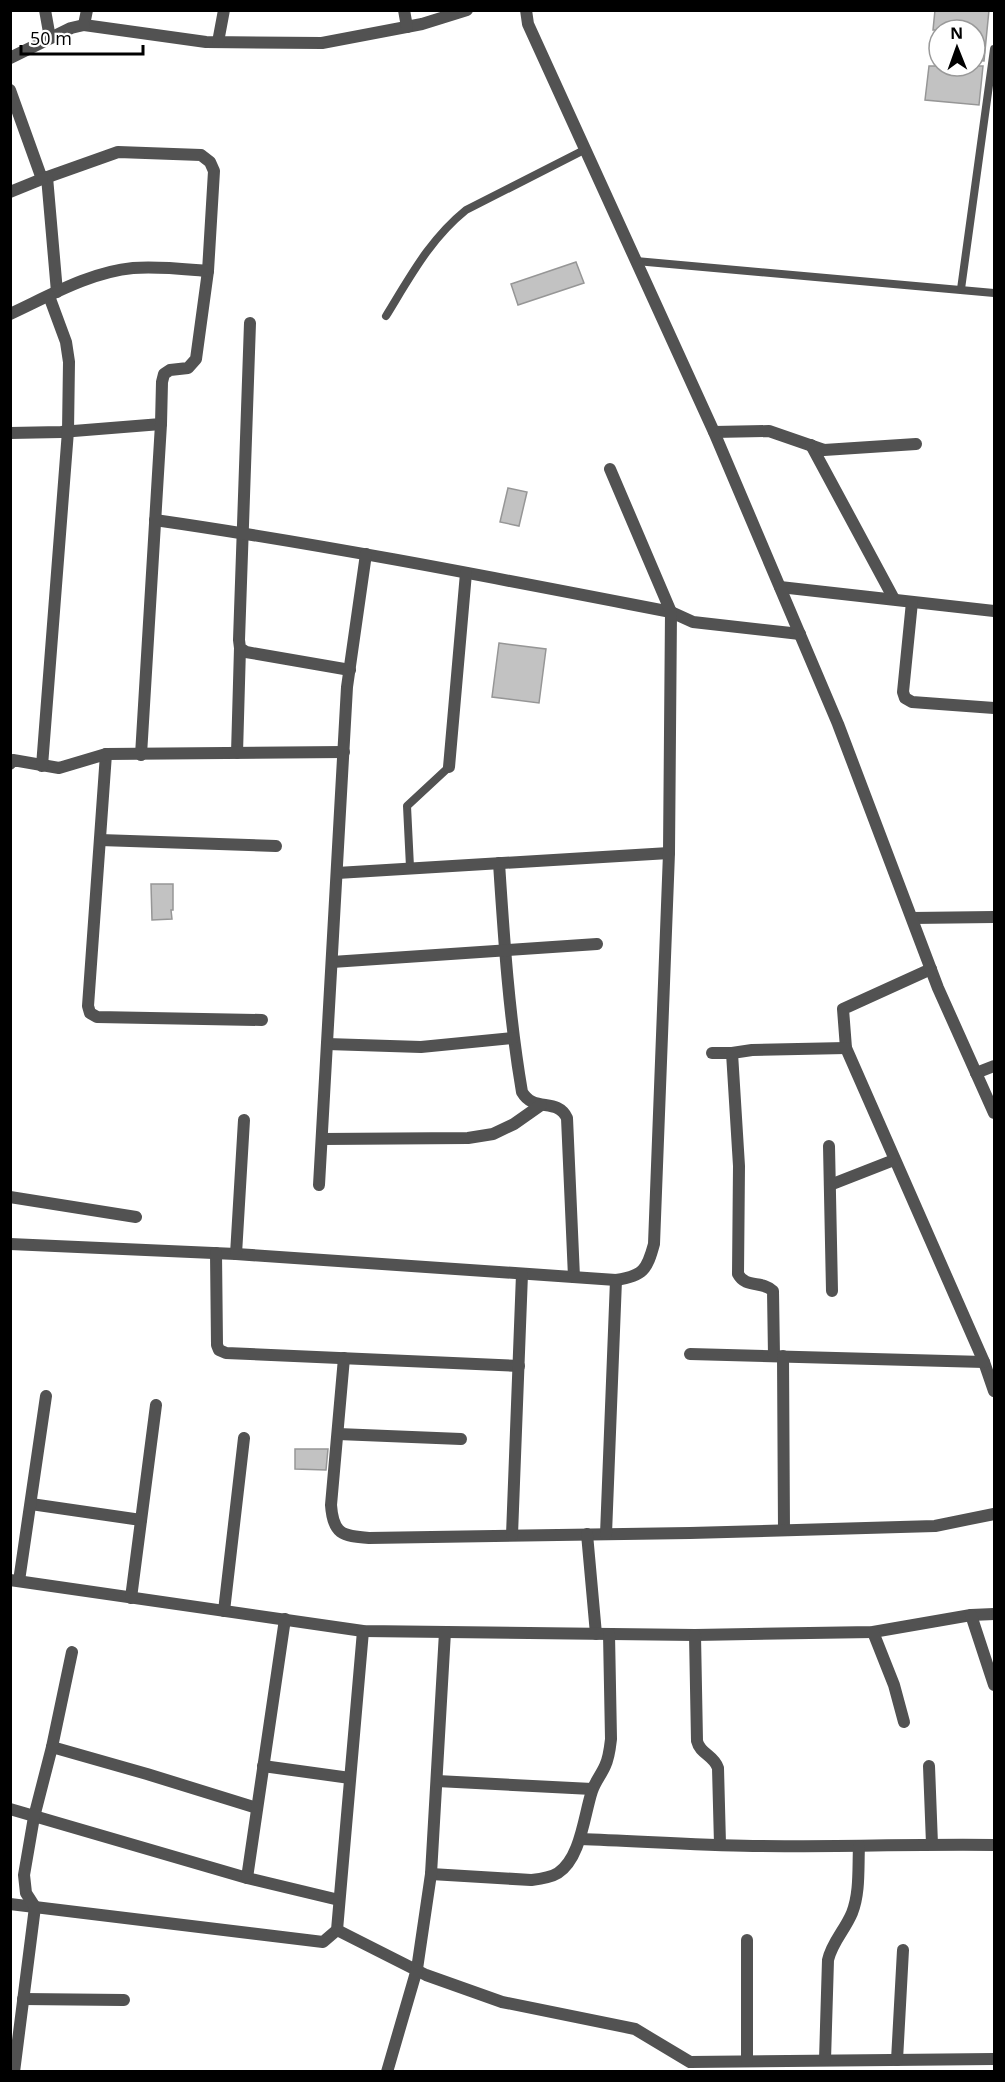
<svg xmlns="http://www.w3.org/2000/svg" width="1005" height="2082" viewBox="0 0 1005 2082" font-family="'Open Sans',sans-serif">
<style>
.building{fill:#c2c2c2;stroke:#969696;stroke-width:1.5}
.lines{fill:none;stroke-linecap:round;stroke-linejoin:round}
.service{stroke:#525252;stroke-width:8}
.minor{stroke:#525252;stroke-width:12}
.tertiary{stroke:#525252;stroke-width:12}
</style>
<rect width="100%" height="100%" fill="#fff"/>
<g class="building">
<path d="M935,10H989L984,61L975,60V30H933Z"/>
<path d="M929,66H983L979,105L925,100Z"/>
<path d="M576,262L584,283L518,305L511,284Z"/>
<path d="M508,488L527,492L519,526L500,522Z"/>
<path d="M499,643L546,649L539,703L492,697Z"/>
<path d="M151,884H173V910H171L172,919L152,920Z"/>
<path d="M295,1449H328L326,1470L295,1469Z"/>
</g>
<g class="lines">
<g class="service">
<path d="M636,261L994,293"/>
<path d="M961,289L994,49"/>
<path d="M386,316C410,277 430,239 466,210L586,149"/>
<path d="M410,867L407,806L449,767"/>
</g>
<g class="minor">
<path d="M45,10L50,38"/>
<path d="M87,10L84,25L206,42L322,43L422,24L467,10"/>
<path d="M404,10L407,27"/>
<path d="M218,42L224,10"/>
<path d="M10,58L71,28L84,25"/>
<path d="M10,90L42,179L118,152L201,155L210,162L214,171L208,271L196,359L188,368L170,370L164,374L162,382L161,424L61,432L10,433"/>
<path d="M47,177L57,292"/>
<path d="M10,192L42,179"/>
<path d="M10,314C49,296 90,272 133,268C158,266 183,269 208,271"/>
<path d="M250,323L239,640L240,648L246,652L350,670"/>
<path d="M714,432L769,431L824,450L916,444"/>
<path d="M811,445L894,599"/>
<path d="M155,520C328,545 500,579 671,612L693,622L800,634"/>
<path d="M780,587L994,611"/>
<path d="M912,602L903,692L905,698L912,702L994,708"/>
<path d="M237,753L240,648"/>
<path d="M106,754L88,1006L90,1013L97,1017L262,1020"/>
<path d="M141,755L161,424"/>
<path d="M10,764L13,760L59,768L106,754L344,752"/>
<path d="M42,766L68,431L69,362L66,342L49,296"/>
<path d="M449,767L466,573"/>
<path d="M100,840L276,846"/>
<path d="M499,863C504,940 509,1016 522,1092C534,1113 557,1097 567,1118L574,1277"/>
<path d="M337,873L669,853"/>
<path d="M912,918L994,917"/>
<path d="M332,962L597,944"/>
<path d="M931,969L843,1009L846,1048L984,1362L994,1391"/>
<path d="M327,1044L421,1047L513,1038"/>
<path d="M712,1053H732"/>
<path d="M976,1073L994,1066"/>
<path d="M322,1139L468,1138L493,1134L514,1124L541,1105"/>
<path d="M829,1146L832,1291"/>
<path d="M319,1185L347,687L366,554"/>
<path d="M830,1185L894,1160"/>
<path d="M10,1197L136,1217"/>
<path d="M10,1244L236,1254L616,1280C643,1276 647,1270 654,1244L669,853L671,612L610,469"/>
<path d="M216,1253L217,1345L219,1350L226,1353L519,1366"/>
<path d="M236,1254L244,1120"/>
<path d="M690,1354L984,1362"/>
<path d="M774,1356L773,1291C762,1280 746,1289 738,1274L739,1166L732,1053L752,1050L846,1048"/>
<path d="M783,1356L784,1530"/>
<path d="M344,1358L331,1505C333,1534 342,1536 369,1538L690,1533L935,1526L994,1514"/>
<path d="M338,1434L461,1439"/>
<path d="M31,1504L141,1520"/>
<path d="M587,1534L596,1634"/>
<path d="M606,1534L616,1280"/>
<path d="M512,1535L522,1274"/>
<path d="M10,1580L363,1631L695,1635L873,1632L971,1615L994,1614"/>
<path d="M19,1581L46,1396"/>
<path d="M131,1598L156,1405"/>
<path d="M224,1611L244,1438"/>
<path d="M971,1615L994,1685"/>
<path d="M873,1632L894,1685L904,1722"/>
<path d="M695,1635L697,1741C700,1754 714,1755 718,1768L720,1844"/>
<path d="M52,1747L147,1774L257,1808"/>
<path d="M263,1766L350,1778"/>
<path d="M929,1766L932,1844"/>
<path d="M437,1781L592,1789"/>
<path d="M10,1809L247,1878L339,1900"/>
<path d="M580,1839C637,1841 695,1845 753,1846C834,1847 914,1844 994,1845"/>
<path d="M431,1874L531,1880C540,1879 550,1878 558,1873C581,1858 584,1815 592,1791C595,1782 601,1775 605,1766C609,1758 610,1748 611,1739L609,1634"/>
<path d="M247,1878L285,1619"/>
<path d="M10,1904L323,1942L337,1930L363,1631"/>
<path d="M337,1930L426,1975L502,2002L635,2029L690,2062L994,2059"/>
<path d="M23,1999L124,2000"/>
<path d="M825,2060L828,1960C832,1942 845,1930 852,1913C860,1893 858,1868 859,1846"/>
<path d="M897,2060L903,1950"/>
<path d="M747,2061V1940"/>
<path d="M14,2072L35,1907L26,1893L24,1875L34,1817L52,1747L72,1652"/>
<path d="M387,2072L417,1969L431,1874L445,1632"/>
</g>
<path class="tertiary" d="M526,10L528,24L714,432L838,724L938,988L994,1113"/>
</g>
<rect width="1005" height="2082" fill="none" stroke="#000000" stroke-width="24"/>
<g transform="translate(957 48) rotate(359)"><circle r="28" fill="#ffffff" stroke="#999999" stroke-width="1.5"/>
<path d="M0-4.5L10 22L0 15L-10 22Z" fill="#000000"/>
<text y="-9" font-size="16" font-weight="bold" text-anchor="middle" fill="#000000">N</text>
</g>
<path d="M21 45v9h122v-9" fill="none" stroke="#000000" stroke-width="3"/>
<text x="30" y="45" font-size="18" fill="#000000" stroke="#ffffff" stroke-width="4.5" paint-order="stroke">50 m</text>
</svg>
